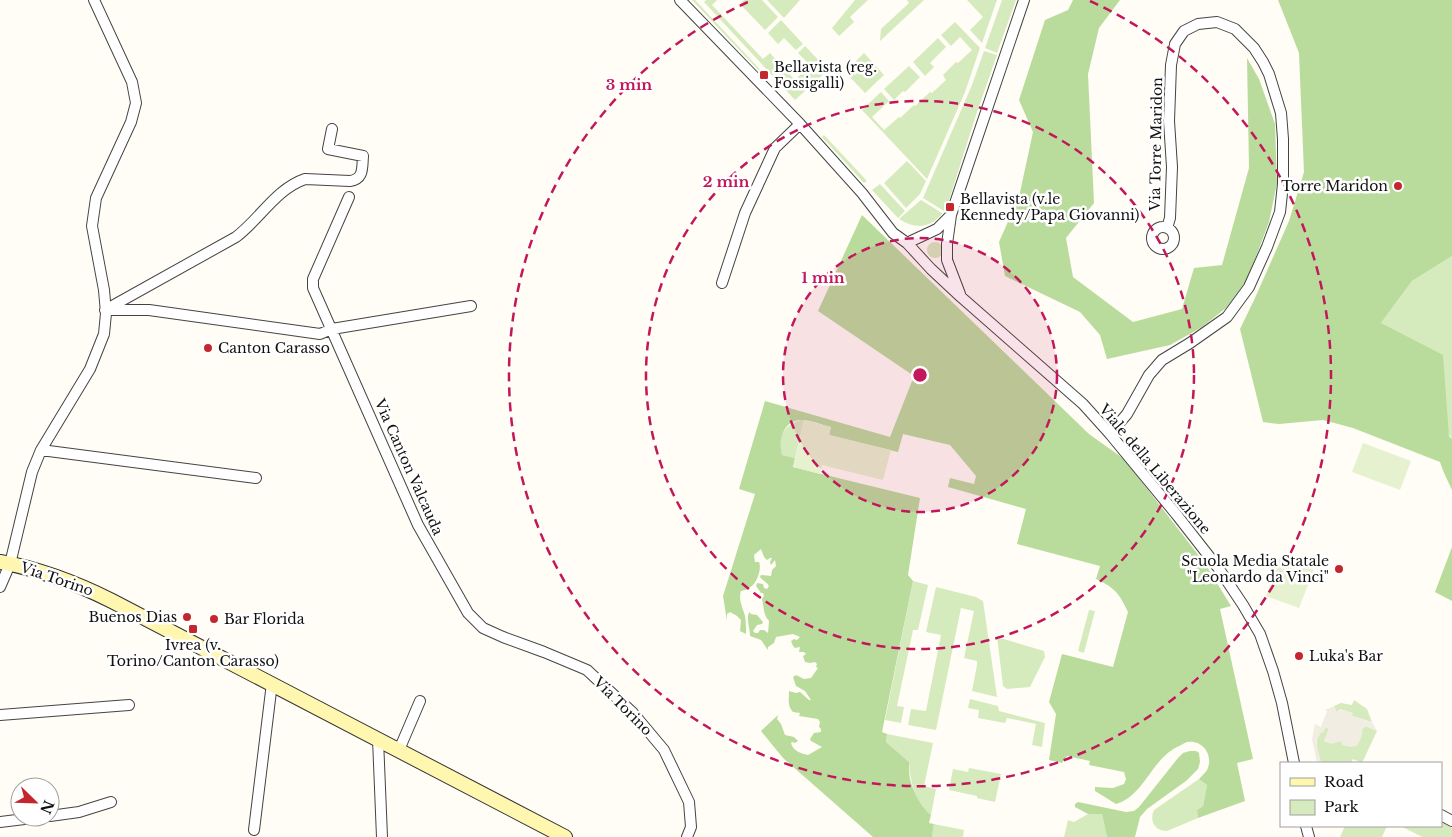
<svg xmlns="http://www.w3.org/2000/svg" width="1452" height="837" font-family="'Libre Baskerville',serif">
<rect width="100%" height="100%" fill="#fffdf5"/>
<path fill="#d5ebbd" d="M692,0H695L766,76L765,77Z
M706,0H717L712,5L763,59L770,53L795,80L810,65L798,53L805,46L828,70L795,100L704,2Z
M744,0H762L778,17L765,30L740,4Z
M767,0H800L784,18Z
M855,0H868L850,17L854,22L839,36L832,28Z
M907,0H924L880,41L881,29L909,3Z
M967,0H997L982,43L970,30L983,17Z
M1002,0H1016L997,53L985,48Z
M781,20L803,44L796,50L784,38L778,44L768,33Z
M955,22L980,48L965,92L927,179L862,110L881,92L889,101L872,117L884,130L899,117L900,118L914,105L915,106L930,92L932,93L946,80L943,75L956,62L958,63L972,50L960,37L951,46L941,35Z
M938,38L946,47L930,63L934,67L925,76L913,62Z
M984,51L997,55L977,112L949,200L944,211L923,198L972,85Z
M864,53L884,75L865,93L845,72Z
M909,66L920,77L905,92L903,91L894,100L884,89Z
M824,135L867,181L864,183L822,137Z
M907,161L926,181L920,194L906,208L884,183Z
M880,184L905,211L898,218L872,190Z
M921,200L942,213V214C928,229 916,229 899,219Z
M927 250a8 8 0 1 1 16 0a8 8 0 1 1-16 0Z
M1452,256V439L1381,323L1412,281Z
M801,420H804L795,458L782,455C777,438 784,424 801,420Z
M913,581L928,585L918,630H913L897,706L904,707L901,723L885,720Z
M936,587L976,597L983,601L997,697L972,691L977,665V661L964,658L974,611L961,608L936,730L908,725L911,709L926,711L941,635L926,632Z
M1089,610L1095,611L1084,653L1078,651Z
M997,637L1044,651L1045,657L1030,687L1007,689L1003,686Z
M970,699L998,706L999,711L1045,723L1042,747L1032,745L1036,724L1007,718L1005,723L978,718L979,710L968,708Z
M1354,700L1367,709L1372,722L1352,716V713L1340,709L1337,713L1334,706L1341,703L1352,705Z
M1366,726L1377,731L1362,763L1353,759L1351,763H1321C1317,748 1312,739 1326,727L1329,729L1324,741H1341L1361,738L1362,729Z
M887,734L933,743L924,786L936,789L931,815C915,804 910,780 909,762L886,742Z
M969,768L1001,774L995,802L977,798V796L949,790L953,769L968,772Z
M1199,779L1207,785L1203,806L1197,810L1198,818L1167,831C1155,831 1149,821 1154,810Z
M1088,814H1102L1107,837H1064L1068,820L1074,822Z
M1441,822L1452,828V837H1422L1401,826H1441Z
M934,824L964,830L963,837H935L932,836Z
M1345,826H1387L1382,837H1340Z"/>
<path fill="#b9dc9c" d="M1073,0H1120L1099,28L1088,74L1094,203L1066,238L1073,277L1133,322L1182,309L1194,268L1222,265L1249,168L1247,58L1259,79L1275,124L1277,183L1269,222L1248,278L1226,308L1202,327L1170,345L1107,359L1100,335L1080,312L1005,276L999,242L1019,197L1033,132L1019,100L1045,20L1068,10Z
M1278,0H1452V256L1412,281L1381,323L1443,355L1449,436L1452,439V490C1448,481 1443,472 1440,462L1353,428L1323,420L1279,424L1263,422L1240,329L1255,298L1289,221L1304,172L1299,53Z
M862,215L1089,434L1124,459L1206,565L1231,606L1220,609L1253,759L1237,763L1245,801L1198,818L1197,810L1203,806L1207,785L1199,779C1202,776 1205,773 1207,770C1214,756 1203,739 1187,742C1184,743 1180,746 1177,747C1151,760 1144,796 1116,804L1095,791V787L1113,788L1124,784L1126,779L1124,772L1089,765L1090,761L1067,756L1062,763L1049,760L1056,714L1049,702L1062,654L1113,667L1128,612C1119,593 1115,588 1096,579L1100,566L1017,544L1026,509L948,487L950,478L974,484L976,476L950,445L903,434L898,452L829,435L831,427C822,425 809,419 799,420C783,422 778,441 782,455L795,458L793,467L920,498L908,575L913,581L882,732L887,734L886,742L909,762C909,768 909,774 910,779C913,791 921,808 931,815L929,823L934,824L932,836L934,837H873L783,758L761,731L778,715L777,719L781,724L785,735L794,737L798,741L795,743L792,742L791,743C793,751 800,753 808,755L822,747L811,741L810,739L814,733L821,732V729L819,727L820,722L818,719L799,716L800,713L793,712C787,706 789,699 789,691L796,693L800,692L809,700H811L805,691L796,686L793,677L796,675L804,679L811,678L818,668L816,667L817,664L815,662L810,663L805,662L803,656L806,654L804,652H799L800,647L795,648L793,646L791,641L794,639L797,640L800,637L793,634L776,637L774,643L768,647V650L761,640L750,636C750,627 746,620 749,612L751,614L757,615L763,622L762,624L757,625L753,631L755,633H758L760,630H764L768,633L769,621C763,615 764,606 762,599L764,596L763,593H761L756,586L757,583L763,584L764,588L767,589L769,586C767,582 763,581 760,577L761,575L771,576L772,570L776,566L775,560L771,565L770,562L772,558H770L767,560L764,557L761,549L754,555L755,562H759C762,569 757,584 749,588C747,590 744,590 741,591C738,600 743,608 745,616C746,621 746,629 746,634L740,631L741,620L737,616L730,612L727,614V621L723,596L755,494L739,489L765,401L890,437L914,376L818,311Z
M1452,547V601L1435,592Z
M1190,751H1196L1199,753L1200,762L1198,769L1186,781L1147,809L1140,817L1135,837H1107L1102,814H1088L1075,807V804L1078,802L1126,812L1134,811L1139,807L1178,758L1183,753Z"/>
<path fill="#e6f2cf" d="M804,420L831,427L829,435L891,450L883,480L822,465L820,474L793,467Z
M1363,443L1411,461L1400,490L1352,472Z
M1280,558L1314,570L1299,608L1266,596Z"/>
<path fill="#f1ede2" d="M1334,706L1337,713L1339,712L1340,709L1353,713L1352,716L1372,722L1377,731L1366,726L1364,727L1362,729L1361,738L1357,746L1350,747L1342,745L1341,741L1331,744L1324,741L1329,729L1326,727L1323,733L1321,732L1316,742L1321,763H1317L1312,739L1315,724L1321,727L1327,711L1325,710Z"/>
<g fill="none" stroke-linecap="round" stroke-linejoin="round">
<g stroke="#444" stroke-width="12">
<path id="street" d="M680,0L800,124L862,193L893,233L907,243L931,269L961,297L1083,404L1110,434L1176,514L1219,569L1243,605L1260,634L1273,671L1282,703L1294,763
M332,129L328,149L363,156C362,168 364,179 350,181L305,179C276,189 260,219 236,237L105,310H149L320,334L332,329L471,306
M349,197L313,279V288L418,525L468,613L483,628L503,637L544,652L587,670L633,713L664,750L689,802L691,827L687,837
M1152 238a11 11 0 1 1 22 0a11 11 0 1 1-22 0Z
M907,243L937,229L951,215
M722,283L745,213L775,148L800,124
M960,294L947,260V244L951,215L1024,0
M1110,434L1127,414L1149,375L1162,360L1190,343L1227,317L1249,287L1267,247L1280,212L1283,184V139L1281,113L1269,74L1263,62L1254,48L1235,29L1217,22L1198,24L1184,31L1175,44L1171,65L1169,121L1172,167L1170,218L1167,228
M41,450L256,478
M0,587L10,564L32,472L41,450L90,369L104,334L106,313L104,290L92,226L96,198L131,122L136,103L132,82L94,0
M0,715L129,705
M378,739L382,837
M399,750L420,701
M1441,815L1452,821
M50,816L79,812L111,802
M0,822L41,817
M1306,826L1309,837
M254,830L272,683"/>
</g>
<g stroke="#333" stroke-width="16">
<path id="secondary" d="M0,562C40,569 76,583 112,601L565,837"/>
</g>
<use href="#street" stroke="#fff" stroke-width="10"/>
<use href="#secondary" stroke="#fff6b0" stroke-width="14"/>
</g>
<circle cx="920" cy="375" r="137" fill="#c2185b" fill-opacity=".12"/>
<g fill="none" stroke="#c2185b" stroke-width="2.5" stroke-dasharray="9 6">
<circle cx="920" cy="375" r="137"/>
<circle cx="920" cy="375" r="274"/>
<path d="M1090 1A411 411 0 1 1 750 1"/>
</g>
<g fill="#c4262e" stroke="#fff" stroke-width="2">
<rect x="759" y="70" width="10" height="10" rx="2.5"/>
<circle cx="1398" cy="186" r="5"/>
<rect x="945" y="202" width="10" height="10" rx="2.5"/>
<circle cx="208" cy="348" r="5"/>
<circle cx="1339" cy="569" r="5"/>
<circle cx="187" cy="617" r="5"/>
<circle cx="214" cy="619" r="5"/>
<rect x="188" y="624" width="10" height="10" rx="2.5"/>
<circle cx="1299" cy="656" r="5"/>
</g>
<g text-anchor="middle" stroke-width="5" stroke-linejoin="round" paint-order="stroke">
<g font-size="14" fill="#111" stroke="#fff" text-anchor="start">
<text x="774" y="72">Bellavista (reg.<tspan x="774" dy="16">Fossigalli)</tspan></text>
<text x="1388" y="191" text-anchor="end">Torre Maridon</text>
<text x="960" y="204">Bellavista (v.le<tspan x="960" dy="16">Kennedy/Papa Giovanni)</tspan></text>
<text x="218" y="353">Canton Carasso</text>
<text x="1329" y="566" text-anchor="end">Scuola Media Statale<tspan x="1329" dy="16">"Leonardo da Vinci"</tspan></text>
<text x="177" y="622" text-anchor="end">Buenos Dias</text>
<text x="224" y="624">Bar Florida</text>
<text x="193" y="650" text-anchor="middle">Ivrea (v.<tspan x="193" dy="16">Torino/Canton Carasso)</tspan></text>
<text x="1309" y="661">Luka's Bar</text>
</g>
<g font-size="14" fill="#111" stroke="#fff">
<text transform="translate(1156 144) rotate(-89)" y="5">Via Torre Maridon</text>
<text transform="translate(409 467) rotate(66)" y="5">Via Canton Valcauda</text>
<text transform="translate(1155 469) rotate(50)" y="5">Viale della Liberazione</text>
<text transform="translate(57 579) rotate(19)" y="5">Via Torino</text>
<text transform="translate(623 706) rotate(45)" y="5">Via Torino</text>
</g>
</g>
<circle cx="920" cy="375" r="8" fill="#c2185b" stroke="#fff" stroke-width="2.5"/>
<g font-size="15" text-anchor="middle" font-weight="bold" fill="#c2185b" stroke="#fff" stroke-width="5" stroke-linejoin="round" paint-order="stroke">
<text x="629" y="90">3 min</text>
<text x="726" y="187">2 min</text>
<text x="823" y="283">1 min</text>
</g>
<rect x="1280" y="762" width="162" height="65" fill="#ffffff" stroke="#a0a0a0"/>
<rect x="1290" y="778" width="25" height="8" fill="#fff6b0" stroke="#a0a0a0"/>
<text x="1324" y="787" font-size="15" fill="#111111">Road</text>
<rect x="1290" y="800" width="25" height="15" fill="#d5ebbd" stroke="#a0a0a0"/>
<text x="1324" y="812" font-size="15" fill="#111111">Park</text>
<g transform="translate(35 802) rotate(113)"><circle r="24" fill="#ffffff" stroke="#a0a0a0"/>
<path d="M0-4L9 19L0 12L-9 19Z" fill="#c4262e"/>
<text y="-8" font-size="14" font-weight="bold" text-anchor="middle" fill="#111111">N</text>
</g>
</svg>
